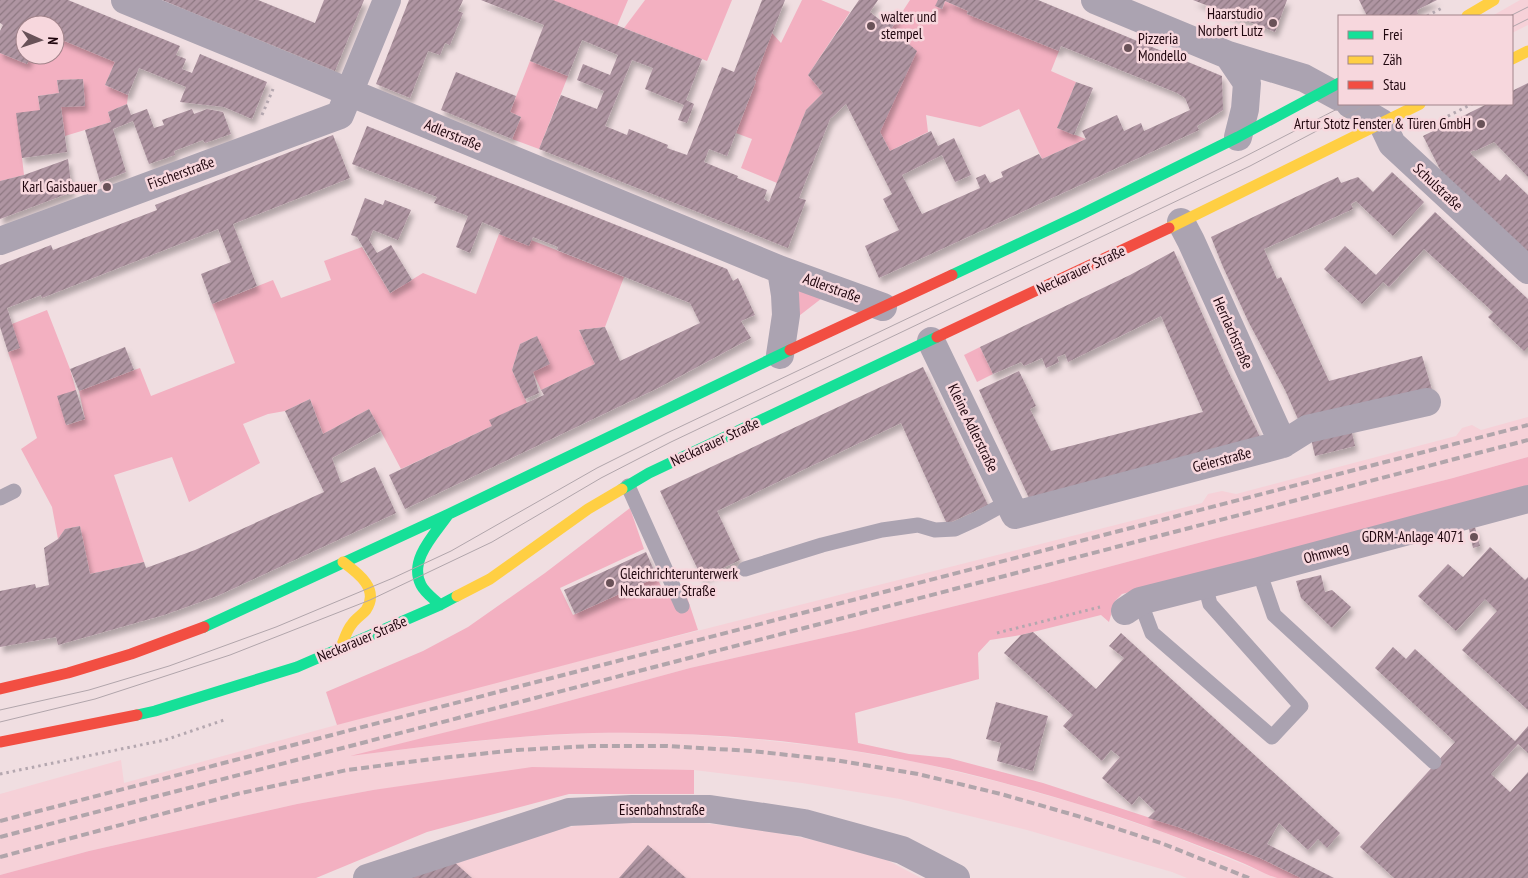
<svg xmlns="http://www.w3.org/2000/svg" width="1528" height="878" font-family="'PT Sans Narrow',sans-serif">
<defs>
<pattern id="building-hatch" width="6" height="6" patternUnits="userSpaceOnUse" patternTransform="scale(1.25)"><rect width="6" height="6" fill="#af95a2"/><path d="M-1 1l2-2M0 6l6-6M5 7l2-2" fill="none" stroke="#8e7882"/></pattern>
<filter id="shadow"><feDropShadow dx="3" dy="5.5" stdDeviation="2.5" flood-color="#0004"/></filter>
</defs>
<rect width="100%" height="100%" fill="#f0dee1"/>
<path fill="#f6d1d8" d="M1520,0H1528V25L1512,33V16H1492Z
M1528,417V457L1453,478L1217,538L1048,583L854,631L690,668L539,709L357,755L431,746L517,737L592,733H668L753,739L836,748L921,763L1003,783L1085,806L1165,833L1277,878H1187L1172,872L1027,830L900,799L802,783L694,770L373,790L297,804L89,851L0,875V794L121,760L124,783L457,692L1202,503L1208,494L1222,491L1236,494L1456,436L1462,428L1472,425L1481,430Z
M630,817L695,822L764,830L823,842L885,859L921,878H392L538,832Z"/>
<path fill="#f3b0c1" d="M552,0H628L617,26Z
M645,0H732L707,61L624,28Z
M802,0H821L850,12L808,75L823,93L806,110L777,183L741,168L752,139L736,133L756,81L754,80L772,33L781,43Z
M910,0H938L936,6L942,9L945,1L968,11L967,14L1059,51L1051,71L1076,82L1057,128L1086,139L1042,159L1019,109L980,127L926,115L928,132L890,151L880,132L891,29Z
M55,37L115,62L105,85L128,95L127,104L108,112L111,122L65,136L61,107L85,106L83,79L57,80L59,93L38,96L40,110L22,158L24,175L0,181V53L27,64L31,55H55Z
M530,61L568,76L539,149L512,139L521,117L510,112Z
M499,234L528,245L531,240L624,277L605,327L579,330L595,364L541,390L533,372L537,336L520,344L512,370L527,403L490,420L492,426L401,469L369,409L323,434L310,399L285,411L268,414L243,424L260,463L189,502L172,457L114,475L144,562L90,574L80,526L65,529L58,539L52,507L21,449L37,438L8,352L19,348L12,324L47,310L70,369L76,390L67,425L85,419L79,391L134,370L140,368L151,396L235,363L212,304L273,280L281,298L331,280L324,261L362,247L390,293L423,273L476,294Z
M792,281L826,295L795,319Z
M980,347L993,374L977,382L964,355Z
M1528,457V489L1122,594L1115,601L1109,622L1101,615L1021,635L990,640L978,653L979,679L855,713L858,743L909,754L949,758L1043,783L1178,827L1260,858L1301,878C1293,878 1284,878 1277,878C1266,875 1255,868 1245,864C1220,853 1194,844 1168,834C1115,814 1059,798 1004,783C872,747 730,730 593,733C512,735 431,746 350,756L539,709L690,668L854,631L1048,583L1217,538L1453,478Z
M630,508L644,549L560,588L573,615L657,577L666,598L684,588L698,630L337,725L326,692L423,651L468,627L545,573Z
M532,767L694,770V794H569L427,832L316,878H0V875L89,851L297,804L373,790Z"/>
<path fill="url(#building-hatch)" filter="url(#shadow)" d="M0,0H68L180,46L176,55L186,59L182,69L192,73L200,54L267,82L252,119L224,107L180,102L186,87L139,68L128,95L105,85L115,62L55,37V25H25V55H31L27,64L0,53V31L3,25L0,23Z
M162,0H258L315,23L324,0H364L335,71Z
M409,0H463L458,11L463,13L450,45L445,43L440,55L428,51L410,98L376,84Z
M481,0H553L702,59L686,100L694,104L687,123L678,120L684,105L645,89L653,68L632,60L605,126L627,135L629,129L668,145L667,148L687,155L722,67L734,72L762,0H785L754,80L756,81L727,156L709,149L704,162L738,176L737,178L767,190L764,199L769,202L806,110L823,93L808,75L859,0H878L870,12L885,24L891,14L898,18L891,29L917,51L880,132L890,151L931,131L938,146L954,138L971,175L955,182L942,155L902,175L922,214L980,188L976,178L985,174L990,183L1003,177L1001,172L1039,154L1042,159L1086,139L1082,131L1117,115L1124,131L1141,123L1144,131L1190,110L1185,98L1177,93L1061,46L1059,51L967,14L968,11L945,1L942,9L935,6L938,0H1038L1222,76L1223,110L1197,126L1199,130L879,278L865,246L899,230L883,199L892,194L846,104L830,119L799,198L806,200L788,248L539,149L561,95L597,109L604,91L577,80L583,64L610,75L618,55L582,40L568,76L530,61L544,25Z
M1193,0H1287L1275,32Z
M1359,0H1437L1417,10L1418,14L1413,16H1367Z
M456,72L516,96L510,112L521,117L512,139L441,110Z
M83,79L85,106L61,107L67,152L22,158L16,113L40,110L38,96L59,93L57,80Z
M1076,82L1093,88L1074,135L1057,128Z
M1528,83V177L1494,142L1475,151L1474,150L1470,152L1472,155L1500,181L1506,174L1528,195V258L1447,183L1423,136L1487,104H1512V91Z
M127,104L131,115L147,109L154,128L164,125L162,120L192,109L194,114L207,109L223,112L231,134L205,143L203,140L174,151L175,155L149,164L133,121L113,129L126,172L100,182L85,130L111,122L108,112Z
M367,126L727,269L733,281L738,278L755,315L741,321L751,338L660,387L405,509L389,475L492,426L489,420L544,395L541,390L595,364L579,330L605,327L620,361L700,323L690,303L557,250L558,247L533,237L529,246L499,234L501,230L482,222L470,253L456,247L468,216L434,203L437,197L352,164Z
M333,135L350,178L233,224L257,286L212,304L201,274L231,262L218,229L42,298L41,295L7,308L20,348L8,352L0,327V265L51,245L53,250L97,233L157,210L155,205Z
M68,159L72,192L0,219V181L24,175Z
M1392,172L1424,202L1393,236L1356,201L1351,204L1353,209L1264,249L1277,279L1281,277L1329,381L1422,356L1433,393L1301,426L1285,390L1249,323L1223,267L1211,237L1338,177L1341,183L1358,177L1373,192Z
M365,198L383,205L385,200L411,210L398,240L373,230L369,240L377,253L391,245L412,280L390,293L357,237L351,235Z
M1435,212L1528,299V347L1524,351L1488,317L1493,312L1424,249L1389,287L1383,282L1362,304L1324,269L1345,246L1376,275Z
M1174,251L1227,369L1260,437L1029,498L979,390L1019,371L1036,406L1030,409L1051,451L1203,412L1161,316L1068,362L1065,354L1057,357L1059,362L1046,368L1042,358L1024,366L1021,362L993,374L980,347L1130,275Z
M537,336L550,364L533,372L539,393L525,399L512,370L520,344Z
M125,347L134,370L79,391L70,369Z
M923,367L988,505L947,524L901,423L717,511L740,560L702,578L660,491Z
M76,390L85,419L66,425L57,396Z
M310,399L323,434L369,409L381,431L332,458L341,483L375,467L396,513L217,596L164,615L58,645L56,637L0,647V591L35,584L36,588L49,585L44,548L58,539L65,529L80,526L90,574L144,562L146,568L195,550L324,492L285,411Z
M1350,424L1355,446L1315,456L1310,434Z
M1475,527L1480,546L1473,548L1469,529Z
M1490,547L1525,580L1528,577V710L1462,650L1497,611L1485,599L1456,631L1418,596L1448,564L1463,577Z
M646,552L657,577L575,614L564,590Z
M1321,575L1325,592L1332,590L1351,607L1332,628L1301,598L1296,581Z
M1033,632L1096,689L1124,658L1109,646L1121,633L1340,833L1327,848L1318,839L1308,850L1279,823L1267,844L1334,878H1301L1260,858L1178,827L1148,818L1155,811L1139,796L1132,805L1102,778L1120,757L1111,750L1102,761L1063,726L1073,715L1004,653L1021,635Z
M1393,647L1406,659L1415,649L1515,741L1528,726V753L1518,744L1491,774L1510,792L1528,772V878H1394L1360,847L1455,742L1375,668Z
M996,702L1048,716L1033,771L997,761L1001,743L986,739Z
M648,845L686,878H619Z
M452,860L472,878H405Z"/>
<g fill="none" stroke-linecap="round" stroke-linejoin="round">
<path stroke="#b4a7af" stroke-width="3" stroke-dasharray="2.5 4" stroke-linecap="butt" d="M1427,16L1442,8
M262,115L273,89
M1442,119L1472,104
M997,633L1100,607
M0,774L165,740L224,720"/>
<path stroke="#aba3b1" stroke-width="15" d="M628,486L682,606
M0,498L14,491
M745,569L822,545L882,530L918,525L935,530L955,529L977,519L1008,502
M1259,571L1274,615L1434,762
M1140,601L1152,633L1272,737L1301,706L1210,604L1205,585"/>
<path stroke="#aba3b1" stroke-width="28" d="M125,0L781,270L883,307
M1095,0L1228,55L1304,78L1339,97
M1228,55L1247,83L1245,109L1238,137
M1350,104L1382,123L1392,144L1528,270
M1181,222L1191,241L1283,444
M0,241L340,115L387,0
M931,341L1015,515L1283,444L1307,429L1427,402
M780,355L786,315L785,295L781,270
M1125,611L1140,601L1259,571L1528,499
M367,878L569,812L632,809H710L804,823L902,850L956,878"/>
<path stroke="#16e098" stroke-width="11" d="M952,275L1080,215L1238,137L1339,83
M622,489L649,473L937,337
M440,605C434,599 425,593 421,585C408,560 435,534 448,515
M204,627L449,514L790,350
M137,715L155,711L297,667L440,605L457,596"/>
<path stroke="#ffcf43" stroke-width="11" d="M1467,16L1494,0
M1512,59L1528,51
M1169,228L1420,104
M457,596L490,579L588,509L622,489
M340,649C344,641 346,631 352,624C356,618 362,615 366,610C380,589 358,573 343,562"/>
<path stroke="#f24e42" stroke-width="11" d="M937,337L1169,228
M790,350L952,275
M0,689L68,673L131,654L204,627
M0,742L137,715"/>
<path stroke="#b1a5ab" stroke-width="1" d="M1510,16L1528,7
M1512,27L1528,19
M0,710L89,690L169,666L276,627L393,578L451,551L597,468L667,433L1064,244L1242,158L1347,104
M0,722L95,699L230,655L370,600L492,542L601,478L671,442L1250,166L1368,104"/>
<path stroke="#b1a5ab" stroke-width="4" stroke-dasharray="8 4" stroke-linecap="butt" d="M0,821L1528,425
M0,837L1528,440
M0,857L237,794L347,770L432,759L517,750L592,746H667L751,751L835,760L918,774L1001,794L1081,817L1161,843L1249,878"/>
</g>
<g fill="#695258" stroke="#f7d7dd" stroke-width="2">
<circle cx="1273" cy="23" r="5"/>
<circle cx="871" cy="26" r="5"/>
<circle cx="1128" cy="48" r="5"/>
<circle cx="1481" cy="124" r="5"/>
<circle cx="107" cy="187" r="5"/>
<circle cx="1474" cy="537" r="5"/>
<circle cx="610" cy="583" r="5"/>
</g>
<g text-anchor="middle" stroke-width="5" stroke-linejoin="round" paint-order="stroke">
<g font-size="15" fill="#20060e" stroke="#f7d7dd" text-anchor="end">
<text x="1263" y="19">Haarstudio<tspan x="1263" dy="17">Norbert Lutz</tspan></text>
<text x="881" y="22" text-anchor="start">walter und<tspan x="881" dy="17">stempel</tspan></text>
<text x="1138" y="44" text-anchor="start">Pizzeria<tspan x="1138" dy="17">Mondello</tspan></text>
<text x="1471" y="129">Artur Stotz Fenster &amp; Türen GmbH</text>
<text x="97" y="192">Karl Gaisbauer</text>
<text x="1464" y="542">GDRM-Anlage 4071</text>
<text x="620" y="579" text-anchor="start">Gleichrichterunterwerk<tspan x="620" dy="17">Neckarauer Straße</tspan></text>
</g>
<g font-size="15" fill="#20060e" stroke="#f7d7dd">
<text transform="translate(453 135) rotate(22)" y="5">Adlerstraße</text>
<text transform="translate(181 173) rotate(-20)" y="5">Fischerstraße</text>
<text transform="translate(1438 187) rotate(43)" y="5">Schulstraße</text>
<text transform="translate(1081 270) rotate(-25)" y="5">Neckarauer Straße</text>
<text transform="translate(832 288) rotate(20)" y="5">Adlerstraße</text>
<text transform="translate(1233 333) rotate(66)" y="5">Herrlachstraße</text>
<text transform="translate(973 428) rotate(64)" y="5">Kleine Adlerstraße</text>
<text transform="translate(715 442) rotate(-25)" y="5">Neckarauer Straße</text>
<text transform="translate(1222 460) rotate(-15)" y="5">Geierstraße</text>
<text transform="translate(1326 553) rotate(-15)" y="5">Ohmweg</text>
<text transform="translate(362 639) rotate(-23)" y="5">Neckarauer Straße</text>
<text x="662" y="815">Eisenbahnstraße</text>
</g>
</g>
<rect x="1338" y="15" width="175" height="90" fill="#f7d7dd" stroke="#a1838a"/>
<rect x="1348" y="31" width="25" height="8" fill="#16e098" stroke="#a1838a"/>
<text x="1383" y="40" font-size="15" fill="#20060e">Frei</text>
<rect x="1348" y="56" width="25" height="8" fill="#ffcf43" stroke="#a1838a"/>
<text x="1383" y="65" font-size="15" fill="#20060e">Zäh</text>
<rect x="1348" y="81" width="25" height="8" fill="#f24e42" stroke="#a1838a"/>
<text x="1383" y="90" font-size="15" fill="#20060e">Stau</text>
<g transform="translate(40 40) rotate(93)"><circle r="24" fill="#f7d7dd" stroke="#a1838a"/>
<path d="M0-4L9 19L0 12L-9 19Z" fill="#695258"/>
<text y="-8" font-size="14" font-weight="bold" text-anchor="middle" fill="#20060e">N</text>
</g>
</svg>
